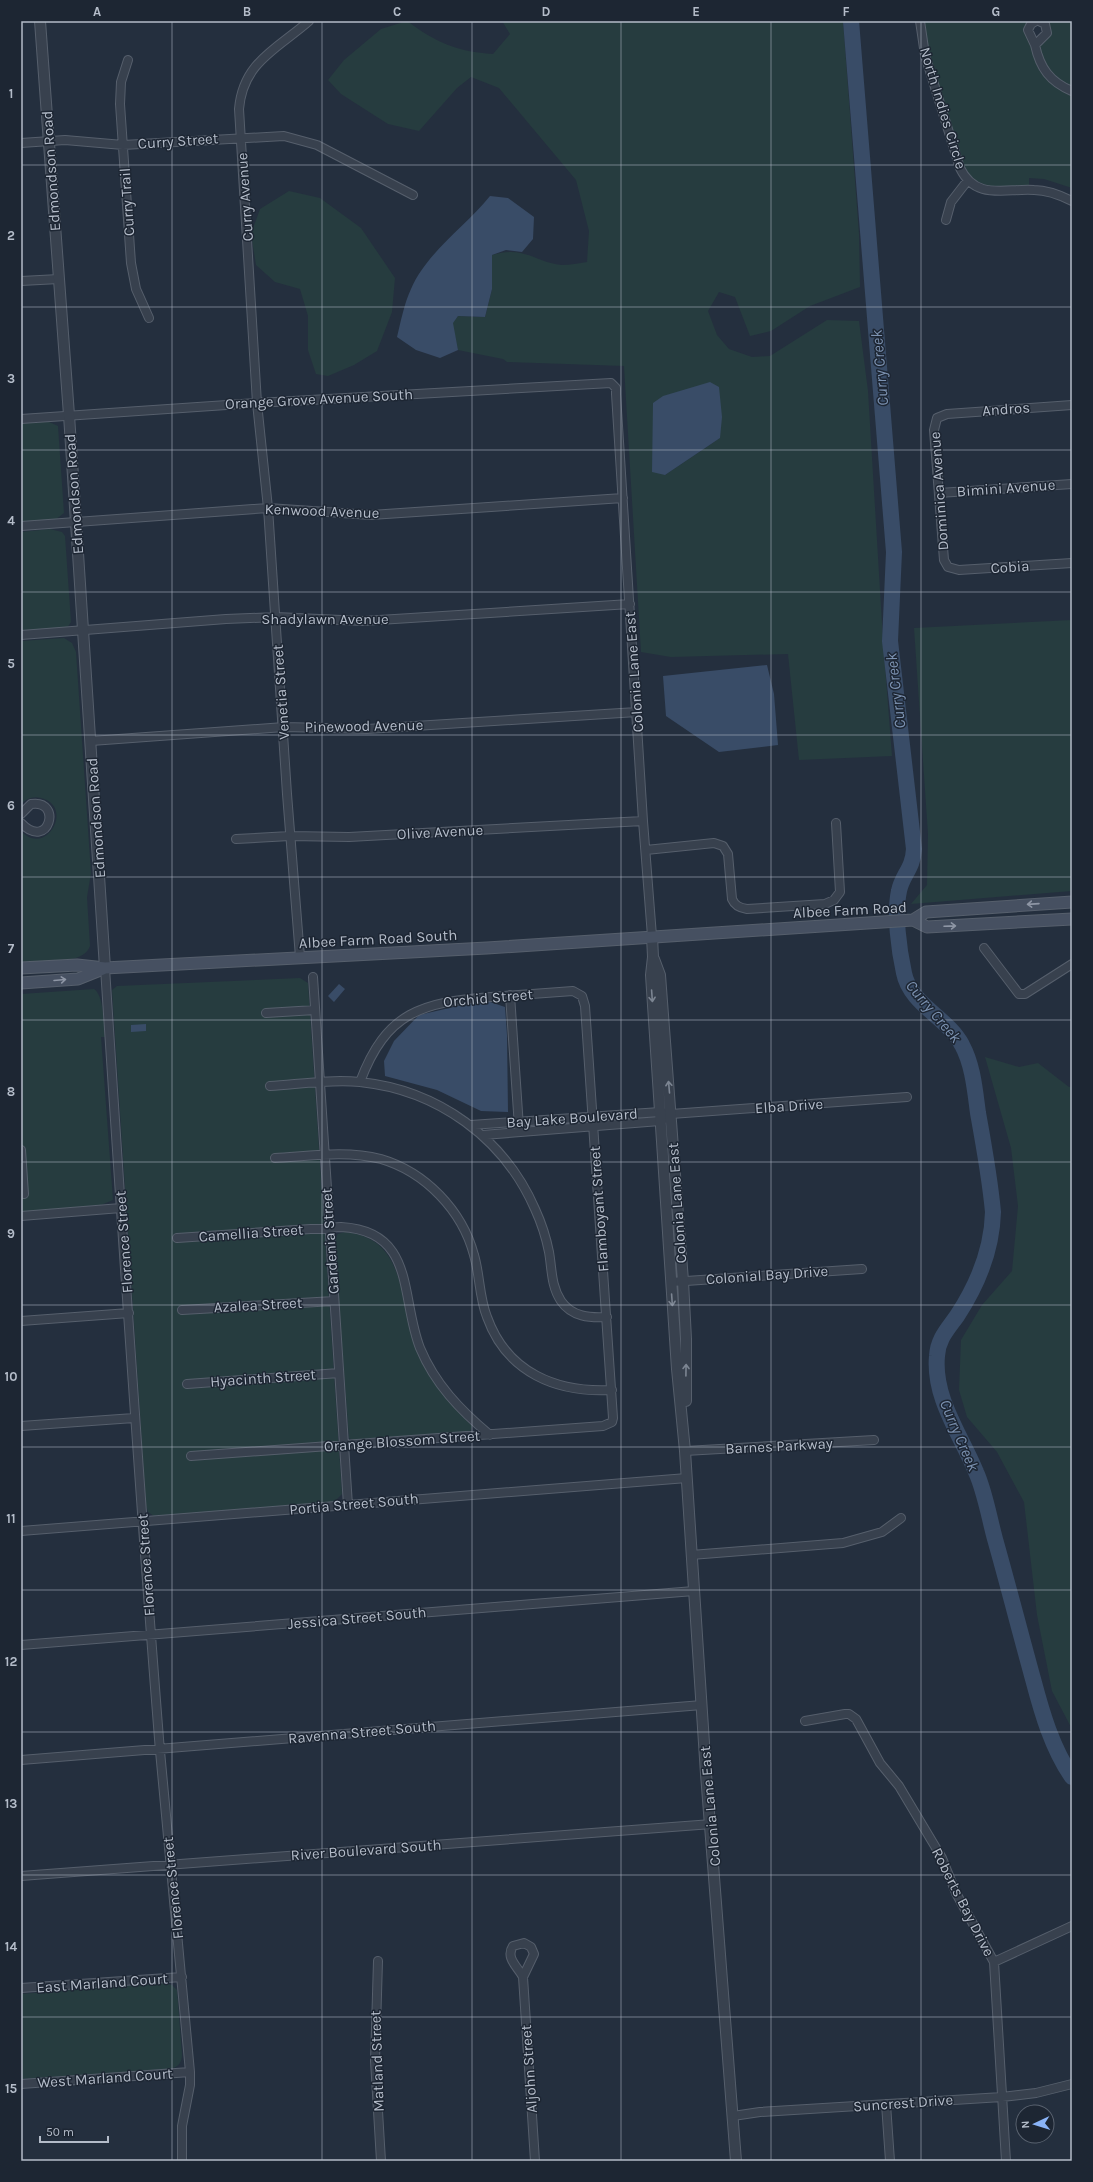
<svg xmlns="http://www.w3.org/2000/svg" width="1093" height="2182" font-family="Karla,sans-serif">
<rect width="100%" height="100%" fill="#242f3e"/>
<path fill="#263c3f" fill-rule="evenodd" d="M407,21C435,42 458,52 493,54L510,34L502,21H843L859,234L860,287L810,306L771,331L750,336L735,297L719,292L708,311L717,335L729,349L752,357L770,356L827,320L859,321L868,391L883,640L892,756L799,760L788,654L671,657L641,652L624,366L507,362L503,359L458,350L452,323L458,316L485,317L492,289V255C525,245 533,262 562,265C570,265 579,263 587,262L589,231L576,180L499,88L471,77L457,88L419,131L388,124L341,94L328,80L344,60L381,29ZM653,403L720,438L665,475L653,431Z
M924,21H1031L1027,36L1039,70L1050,83L1072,95V188L1044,179L1029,178V186C1003,188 982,191 964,170L930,60Z
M1047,21H1072V86C1055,80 1040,65 1040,46C1047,37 1056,32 1047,21Z
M289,191L320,198L361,228L395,278L392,312L377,351L354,365L328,376L316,374L308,350V316L300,289L275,282L256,265L251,234L260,209Z
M47,421L58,426L64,513L55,520L21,524V424Z
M50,529L62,532L65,536L71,622L67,628L21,632V532Z
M1072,620V891L911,904L927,885L928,834L914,628Z
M64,638L72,643L76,652L91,873L87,897L90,946C83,966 40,961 21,962V831C46,858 75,806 41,798C34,796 27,798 21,804V641Z
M300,978L308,983L342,1494L334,1502L154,1516L148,1512L146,1505L112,990L117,986Z
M94,989C104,995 104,1026 105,1037H101L113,1200L101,1205L21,1212V994Z
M985,1057L1019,1067L1038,1063L1069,1087H1072V1729L1052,1691L1037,1615L1024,1502L997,1452L967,1417L959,1390L961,1340L982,1305L1012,1271L1018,1206L1011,1148Z
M345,1232C412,1239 397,1310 419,1356C432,1384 450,1404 472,1426L470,1432L354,1441L349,1438L334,1239L338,1234Z
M164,1983L172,1985L177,1990L182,2054C182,2062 179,2067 170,2069L21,2079V1994Z"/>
<path fill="#394c67" d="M490,196L508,198L534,217L533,239L522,252L506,250L492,255V289L485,317L458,316L453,323L458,350L440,358L416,350L397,337C401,321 404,304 411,289C427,252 465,227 490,196Z
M710,382L719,387L722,417L720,438L665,475L652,472L653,403L663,396Z
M767,665L774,694L778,745L719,752L666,716L663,676Z
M339,984L345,989L334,1002L328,996Z
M484,1000L505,1007L507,1035L508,1112L481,1111L437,1090L385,1076L384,1061L394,1041L419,1015Z
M146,1024V1031L131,1032V1025Z"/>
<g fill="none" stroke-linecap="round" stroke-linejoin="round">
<path stroke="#394c67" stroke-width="16" d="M851,21L894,552L890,641L914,849C913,869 902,875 899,891C894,914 899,950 904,973C910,1004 948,1018 962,1045C973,1065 975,1091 978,1113C984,1146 990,1179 993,1212C992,1251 978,1284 957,1316C947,1330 938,1339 937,1356C933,1398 961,1435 976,1472C985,1492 989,1517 995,1539C1008,1585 1020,1632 1033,1679C1042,1713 1052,1748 1072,1777"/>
<g stroke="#565f6c" stroke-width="10">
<path id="minor" d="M920,21L925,55L960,168C976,201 1005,188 1034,190C1047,190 1060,195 1072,201
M1036,21L1031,24L1028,30L1035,45L1047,33L1045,24L1039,21
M1035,45C1040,68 1050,82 1072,91
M128,60L121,82L120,104L131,263L136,289L149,318
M21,143L65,140L123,145L284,136L317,145L413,195
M946,220L951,202L968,180
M21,281L59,279
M1072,405L947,414L937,418L934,430L944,560L948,567L959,570L1072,563
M21,419L257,403L611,383L616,388V394L643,821L652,936
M939,493L1072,484
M21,526L268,508L371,515L623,498
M21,635L226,619L276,617L363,621L630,604
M91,741L284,727L367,729L637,712
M21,814L31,804C63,799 49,852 21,823
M236,839L290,836L349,837L643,821
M646,850L714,843L723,846L728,854L732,899C735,906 740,908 747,909L825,904L834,900L840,892L836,823
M984,948L1019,994H1025L1072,964
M300,957L287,794L268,508L257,403L239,109C243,62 277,49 309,21
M105,968C122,1229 139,1490 160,1751C169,1858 181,1965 190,2072V2085L182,2126V2161
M313,977L348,1505
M510,995L519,1127
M266,1013L315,1010
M270,1086C300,1084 331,1079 360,1082C438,1090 504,1138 535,1209C541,1222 546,1237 549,1252C552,1269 551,1286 561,1301C572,1317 590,1318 607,1317
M471,1125L660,1112L671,1114L907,1097
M483,1135L660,1121L666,1118
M21,1150L24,1194
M275,1158C310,1156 346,1150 381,1159C425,1172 462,1210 474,1255C480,1275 479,1297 487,1317C507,1373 557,1393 612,1390
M21,1216L121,1208
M177,1238L341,1227C416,1231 400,1297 420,1348C435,1384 460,1410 490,1435
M671,1282L862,1269
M182,1310L334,1301
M21,1321L129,1313
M187,1384L339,1373
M21,1426L134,1418
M685,1451L874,1440
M191,1456L603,1426L612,1422L613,1418L585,1006L582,996L573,991C546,993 519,995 491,997C422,1002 386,1012 360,1082
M21,1531L687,1478
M691,1555L843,1543L882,1532L901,1518
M21,1645L694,1591
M805,1721L845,1714H849L856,1719L880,1763L899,1786L942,1858L956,1893L994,1962L1006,2161
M21,1760L702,1705
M21,1876L712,1824
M524,1943L531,1947L534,1954L523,1977C518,1967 505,1958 513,1946Z
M378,1961L375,2061L381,2161
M994,1962L1072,1926
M523,1977L535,2161
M21,1988L182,1977
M21,2084L190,2072
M886,2104L890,2161
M733,2116L760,2112L1002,2097L1036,2093L1072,2084"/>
</g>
<g stroke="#565f6c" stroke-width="12">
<path id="tertiary" d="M40,21L69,415L105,968
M652,936L653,957L651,975L677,1369L685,1451L706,1774L736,2161
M654,959L660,975L683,1281L686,1339V1401"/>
</g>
<g stroke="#565f6c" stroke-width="13">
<path id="secondary" d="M913,920L926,912L1072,902
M21,968L77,965L105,968L487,948L913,920L927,927L1072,919
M21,983L78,979L103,969"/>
</g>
<use href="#minor" stroke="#38414e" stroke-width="8"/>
<use href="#tertiary" stroke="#38414e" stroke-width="10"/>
<use href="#secondary" stroke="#465061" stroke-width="11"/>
</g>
<defs><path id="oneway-shaft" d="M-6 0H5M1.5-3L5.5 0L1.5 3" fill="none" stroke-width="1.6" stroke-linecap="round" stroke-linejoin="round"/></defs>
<g stroke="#8e96a5">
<use href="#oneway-shaft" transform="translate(1033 904) rotate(176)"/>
<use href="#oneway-shaft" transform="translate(950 926) rotate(-2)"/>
<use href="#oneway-shaft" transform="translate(60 980) rotate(-5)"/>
</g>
<g stroke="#7c8592">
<use href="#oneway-shaft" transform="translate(652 996) rotate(86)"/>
<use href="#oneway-shaft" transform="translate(669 1087) rotate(-95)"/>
<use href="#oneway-shaft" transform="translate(672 1300) rotate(86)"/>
<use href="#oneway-shaft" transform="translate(686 1370) rotate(-89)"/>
</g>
<path fill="none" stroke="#b4bcc9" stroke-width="1" stroke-opacity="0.55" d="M172,21V2161M322,21V2161M472,21V2161M621,21V2161M771,21V2161M921,21V2161M21,165H1072M21,307H1072M21,450H1072M21,592H1072M21,735H1072M21,877H1072M21,1020H1072M21,1162H1072M21,1305H1072M21,1447H1072M21,1590H1072M21,1732H1072M21,1875H1072M21,2017H1072"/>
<g text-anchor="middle" stroke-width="3" stroke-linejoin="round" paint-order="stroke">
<g font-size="15" fill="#b4bcc9" stroke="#1d2633">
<text transform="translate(943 108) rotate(73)" y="5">North Indies Circle</text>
<text transform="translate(178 141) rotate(-4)" y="5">Curry Street</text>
<text transform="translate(51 171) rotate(-94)" y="5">Edmondson Road</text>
<text transform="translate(245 197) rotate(-94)" y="5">Curry Avenue</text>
<text transform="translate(127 202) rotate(-94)" y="5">Curry Trail</text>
<text transform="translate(319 399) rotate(-3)" y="5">Orange Grove Avenue South</text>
<text transform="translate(1006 409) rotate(-4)" y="5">Andros</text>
<text transform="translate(1006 488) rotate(-4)" y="5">Bimini Avenue</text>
<text transform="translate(939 491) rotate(-94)" y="5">Dominica Avenue</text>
<text transform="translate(74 494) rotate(-94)" y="5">Edmondson Road</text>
<text transform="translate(322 511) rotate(2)" y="5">Kenwood Avenue</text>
<text transform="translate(1010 567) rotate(-4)" y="5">Cobia</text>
<text x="325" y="624">Shadylawn Avenue</text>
<text transform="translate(634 672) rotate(-94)" y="5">Colonia Lane East</text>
<text transform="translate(281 692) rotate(-94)" y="5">Venetia Street</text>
<text transform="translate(364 726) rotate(-1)" y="5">Pinewood Avenue</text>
<text transform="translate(96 818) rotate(-94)" y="5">Edmondson Road</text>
<text transform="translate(440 832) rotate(-3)" y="5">Olive Avenue</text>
<text transform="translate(850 910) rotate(-3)" y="5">Albee Farm Road</text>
<text transform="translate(378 939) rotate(-3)" y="5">Albee Farm Road South</text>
<text transform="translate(488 998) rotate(-5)" y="5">Orchid Street</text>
<text transform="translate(789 1106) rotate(-4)" y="5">Elba Drive</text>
<text transform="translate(572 1118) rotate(-4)" y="5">Bay Lake Boulevard</text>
<text transform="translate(677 1203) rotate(-94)" y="5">Colonia Lane East</text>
<text transform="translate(599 1209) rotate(-94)" y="5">Flamboyant Street</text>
<text transform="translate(251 1233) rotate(-4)" y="5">Camellia Street</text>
<text transform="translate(330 1241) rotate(-94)" y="5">Gardenia Street</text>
<text transform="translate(124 1242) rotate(-94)" y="5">Florence Street</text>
<text transform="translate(767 1275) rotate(-4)" y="5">Colonial Bay Drive</text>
<text transform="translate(258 1305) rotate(-3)" y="5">Azalea Street</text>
<text transform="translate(263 1378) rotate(-4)" y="5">Hyacinth Street</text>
<text transform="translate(402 1441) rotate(-4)" y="5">Orange Blossom Street</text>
<text transform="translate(779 1446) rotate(-3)" y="5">Barnes Parkway</text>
<text transform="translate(354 1504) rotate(-5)" y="5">Portia Street South</text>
<text transform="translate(146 1565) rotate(-94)" y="5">Florence Street</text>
<text transform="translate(357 1618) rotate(-5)" y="5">Jessica Street South</text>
<text transform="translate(362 1732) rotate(-5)" y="5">Ravenna Street South</text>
<text transform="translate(710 1806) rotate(-95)" y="5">Colonia Lane East</text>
<text transform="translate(366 1850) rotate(-4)" y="5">River Boulevard South</text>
<text transform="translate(173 1888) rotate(-96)" y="5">Florence Street</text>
<text transform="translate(963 1902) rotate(63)" y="5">Roberts Bay Drive</text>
<text transform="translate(102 1983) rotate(-4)" y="5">East Marland Court</text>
<text transform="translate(377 2061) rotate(-92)" y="5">Matland Street</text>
<text transform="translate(529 2069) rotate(-94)" y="5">Aljohn Street</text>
<text transform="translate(105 2078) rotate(-4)" y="5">West Marland Court</text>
<text transform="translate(903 2103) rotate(-4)" y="5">Suncrest Drive</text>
</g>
<g font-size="16" font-style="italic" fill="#7c92b1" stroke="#1d2633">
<text transform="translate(879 368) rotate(-95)" y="6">Curry Creek</text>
<text transform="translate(895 691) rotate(-97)" y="6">Curry Creek</text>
<text transform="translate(934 1011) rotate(50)" y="6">Curry Creek</text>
<text transform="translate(960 1435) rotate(67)" y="6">Curry Creek</text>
</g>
</g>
<rect width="1093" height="2182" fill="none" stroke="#1d2633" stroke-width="44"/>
<g transform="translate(1035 2124) rotate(266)"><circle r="19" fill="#1d2633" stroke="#59626f"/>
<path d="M0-3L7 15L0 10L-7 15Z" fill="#8ab4f8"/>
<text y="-6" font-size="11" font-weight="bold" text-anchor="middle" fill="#b4bcc9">N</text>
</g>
<path d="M40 2136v6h68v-6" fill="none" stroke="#b4bcc9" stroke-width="2"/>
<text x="46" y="2136" font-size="12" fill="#b4bcc9" stroke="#1d2633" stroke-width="3" paint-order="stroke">50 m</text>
<rect x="22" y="22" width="1049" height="2138" fill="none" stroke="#b4bcc9" stroke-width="1.5"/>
<g font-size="13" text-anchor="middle" font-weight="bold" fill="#b4bcc9">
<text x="97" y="16">A</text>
<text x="247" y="16">B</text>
<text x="397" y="16">C</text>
<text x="546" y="16">D</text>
<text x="696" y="16">E</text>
<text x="846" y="16">F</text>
<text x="996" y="16">G</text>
<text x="11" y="98">1</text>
<text x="11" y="240">2</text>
<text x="11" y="383">3</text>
<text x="11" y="525">4</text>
<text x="11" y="668">5</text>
<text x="11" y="810">6</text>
<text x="11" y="953">7</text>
<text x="11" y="1096">8</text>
<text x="11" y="1238">9</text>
<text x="11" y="1381">10</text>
<text x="11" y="1523">11</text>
<text x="11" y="1666">12</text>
<text x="11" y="1808">13</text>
<text x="11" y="1951">14</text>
<text x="11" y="2093">15</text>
</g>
</svg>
